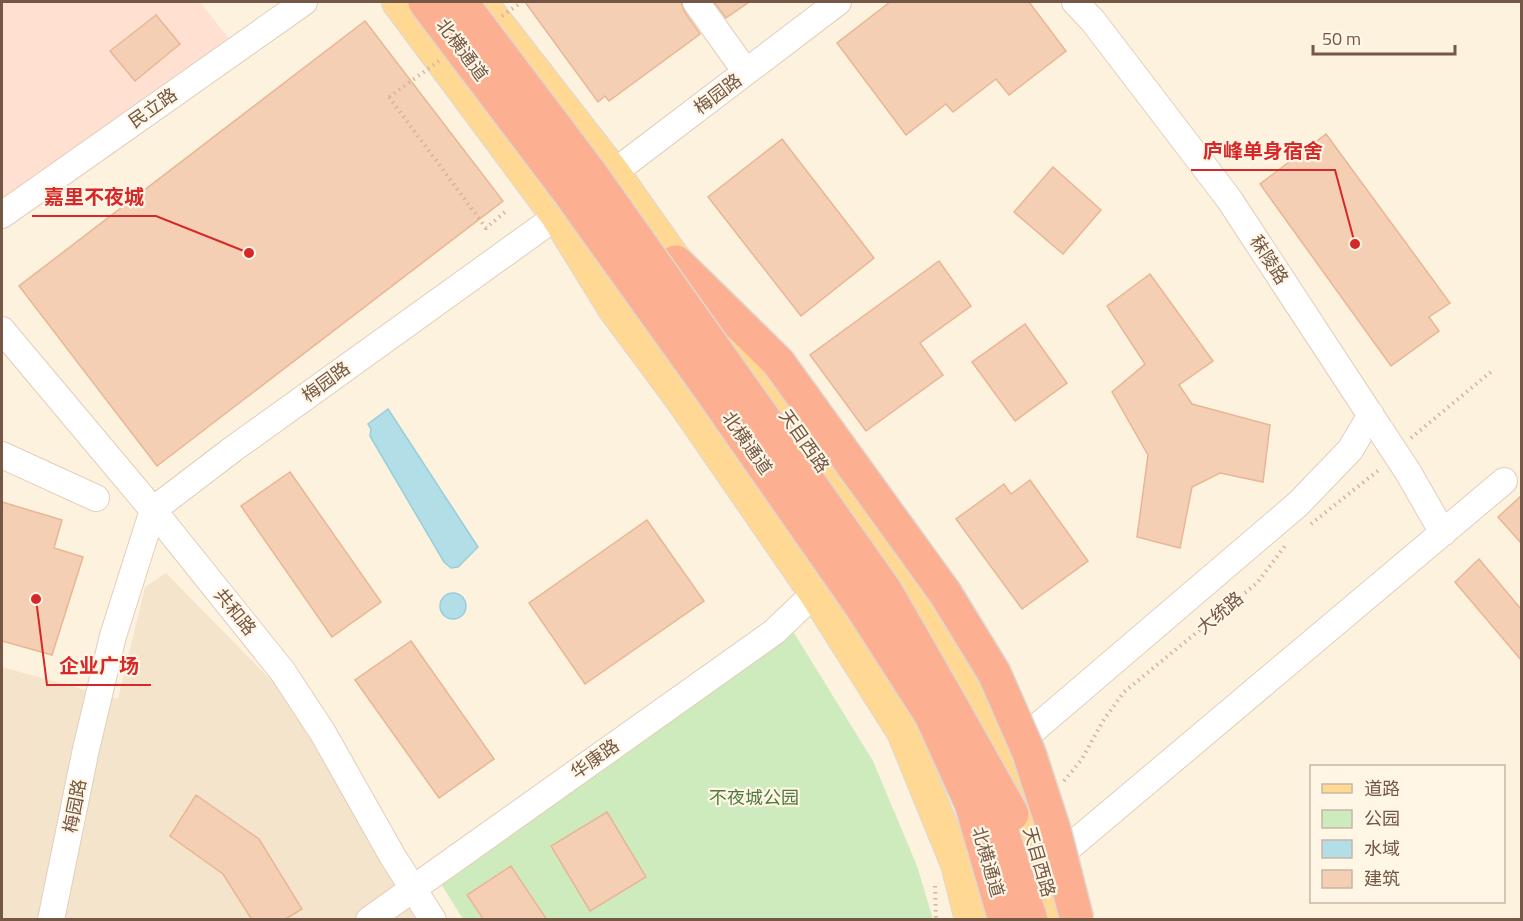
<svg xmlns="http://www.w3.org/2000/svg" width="1523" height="921" font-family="'Titillium Web','Noto Sans SC',sans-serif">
<rect width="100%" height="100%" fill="#fdf2de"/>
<path fill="#f5e4cc" d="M166,573L323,733L432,919H2V667L118,699L145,587Z"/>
<path fill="#ffe0d1" d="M2,2H200L230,40L2,201Z"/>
<path fill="#ceebbd" d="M791,628L873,761L917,866L933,919H463L431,868Z"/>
<path fill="#b2dfe7" stroke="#98ceda" stroke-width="1.5" d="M388,409L478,547L458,567L451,568L444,562L370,436L371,429L368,424Z
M440 606a13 13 0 1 1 26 0a13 13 0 1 1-26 0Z"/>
<path fill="#f4cfb4" stroke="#e8b694" stroke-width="1.5" d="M525,2H681L684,11L700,34L609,101L605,96L598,102Z
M714,2H749L726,18Z
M890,2H1029L1066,51L1009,95L996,79L953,112L946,104L906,135L837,43Z
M156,15L180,44L135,81L110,51Z
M365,21L503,201L157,466L19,286Z
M1326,134L1450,303L1429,317L1439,331L1391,366L1260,184Z
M782,139L874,258L801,316L708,197Z
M1053,167L1101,210L1063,254L1014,212Z
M939,261L971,306L920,343L943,375L866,431L810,355Z
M1150,274L1213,361L1179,385L1192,404L1270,425L1263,482L1220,473L1192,487L1180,548L1137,537L1148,455L1112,392L1145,364L1107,306Z
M1025,324L1067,383L1015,421L972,362Z
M290,472L381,602L332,637L241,506Z
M1030,480L1088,561L1022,609L956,519L1004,484L1011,494Z
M1521,496V543L1498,517Z
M2,502L62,520L54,548L83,557L52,655L2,641Z
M647,520L704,601L585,684L529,603Z
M1479,559L1521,609V660L1455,582Z
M411,641L494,759L439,798L355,680Z
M196,795L259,839L302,909L284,920H252L223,874L170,836Z
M607,812L646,877L590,911L551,846Z
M511,866L547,920H484L467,895Z"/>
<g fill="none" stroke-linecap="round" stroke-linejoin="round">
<g stroke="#e2ceba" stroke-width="28">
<path id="minor" d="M696,2L746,72
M1075,2L1093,21L1229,199L1379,428
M600,183L838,2
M2,215L304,2
M2,330L153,510L283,672L323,733L393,857L433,920
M2,455L96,498
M1408,472L1443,533
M1010,750L1298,504L1350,450L1371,415
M1048,865L1504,481
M51,920L86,749L113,636L153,510L233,449L571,206
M369,920L774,632L815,593"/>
</g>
<g stroke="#ded7d2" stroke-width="34">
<path id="major" d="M398,2L557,216L613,307L682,400L815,593L903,732L957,864L971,920
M481,2L614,173L861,523L962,677L982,715L1026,818L1054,920"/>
</g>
<g stroke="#ded7d2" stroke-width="36">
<path id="highway" d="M676,262L778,362"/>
</g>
<path stroke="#d9b298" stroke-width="4" stroke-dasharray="1.5 4.5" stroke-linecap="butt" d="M389,97L486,228L505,212
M1411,438L1493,370
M1311,524L1380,469
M1064,781L1082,759L1103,721L1124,692L1257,583L1285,546
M935,886L936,920"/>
<use href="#minor" stroke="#fff" stroke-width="26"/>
<use href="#major" stroke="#ffd994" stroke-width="32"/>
<use href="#highway" stroke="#fcaf91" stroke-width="33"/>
<g stroke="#e2ceba" stroke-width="28" stroke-linecap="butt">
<path id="minor-bridge" d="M1381,431L1408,472"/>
</g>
<g stroke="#ded7d2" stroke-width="36" stroke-linecap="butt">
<path id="highway-bridge" d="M425,2L568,191L709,388L861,606L931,715L971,803L1005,920
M461,2L591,174L885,590L952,707L960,726
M778,362L945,593L994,673L1029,753L1054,830L1077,920
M952,707L1012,814
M991,799L1031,920"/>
</g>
<path stroke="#d9b298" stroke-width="4" stroke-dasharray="1.5 4.5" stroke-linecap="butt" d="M502,16L522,2
M389,97L439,61"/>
<use href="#minor-bridge" stroke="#fff" stroke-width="26"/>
<use href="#highway-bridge" stroke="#fcaf91" stroke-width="33"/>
</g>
<g text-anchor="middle" stroke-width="4.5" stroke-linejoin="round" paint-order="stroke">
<g font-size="18" fill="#745745" stroke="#fff6e6">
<text transform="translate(462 50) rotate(53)" y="6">北横通道</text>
<text transform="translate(718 94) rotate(-37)" y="6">梅园路</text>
<text transform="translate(153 108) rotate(-35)" y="6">民立路</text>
<text transform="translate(1269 260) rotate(57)" y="6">秣陵路</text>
<text transform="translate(326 382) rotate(-36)" y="6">梅园路</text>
<text transform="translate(804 441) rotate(55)" y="6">天目西路</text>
<text transform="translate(747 443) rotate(55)" y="6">北横通道</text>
<text transform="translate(235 612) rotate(51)" y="6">共和路</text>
<text transform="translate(1220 613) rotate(-40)" y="6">大统路</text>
<text transform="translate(595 759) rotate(-35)" y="6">华康路</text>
<text transform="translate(75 806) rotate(-79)" y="6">梅园路</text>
<text transform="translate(988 862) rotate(74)" y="6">北横通道</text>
<text transform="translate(1039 862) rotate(74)" y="6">天目西路</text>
</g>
<g font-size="18" fill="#4e7b3d" stroke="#fff6e6">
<text x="754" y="804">不夜城公园</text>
</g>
</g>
<path fill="none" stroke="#d62828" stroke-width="2" d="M1355 244L1335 170H1191M249 253L156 216H32M36 599L47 685H151"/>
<g fill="#d62828" stroke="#fff6e6" stroke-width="2">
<circle cx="1355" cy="244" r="6"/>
<circle cx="249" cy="253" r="6"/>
<circle cx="36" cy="599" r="6"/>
</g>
<g font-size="20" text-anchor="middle" font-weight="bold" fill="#d62828" stroke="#fff6e6" stroke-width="4.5" stroke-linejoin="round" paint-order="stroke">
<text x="1263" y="158">庐峰单身宿舍</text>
<text x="94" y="204">嘉里不夜城</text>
<text x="99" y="673">企业广场</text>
</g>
<rect width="1523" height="921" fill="none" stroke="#745745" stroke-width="6"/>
<rect x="1310" y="765" width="195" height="138" fill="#fff6e6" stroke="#c7b6a6" stroke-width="1.5"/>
<rect x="1322" y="784" width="30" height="9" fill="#ffd994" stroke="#c7b6a6" stroke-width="1.5"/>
<text x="1364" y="795" font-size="18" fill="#745745">道路</text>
<rect x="1322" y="810" width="30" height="18" fill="#ceebbd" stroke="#c7b6a6" stroke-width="1.5"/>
<text x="1364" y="825" font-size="18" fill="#745745">公园</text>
<rect x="1322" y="840" width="30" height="18" fill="#b2dfe7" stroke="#c7b6a6" stroke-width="1.5"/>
<text x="1364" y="855" font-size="18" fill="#745745">水域</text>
<rect x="1322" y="870" width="30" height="18" fill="#f4cfb4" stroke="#c7b6a6" stroke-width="1.5"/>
<text x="1364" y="885" font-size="18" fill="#745745">建筑</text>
<path d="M1313 45v9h142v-9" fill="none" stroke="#745745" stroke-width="3"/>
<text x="1322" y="45" font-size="18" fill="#745745" stroke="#fff6e6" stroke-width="4.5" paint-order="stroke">50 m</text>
</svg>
